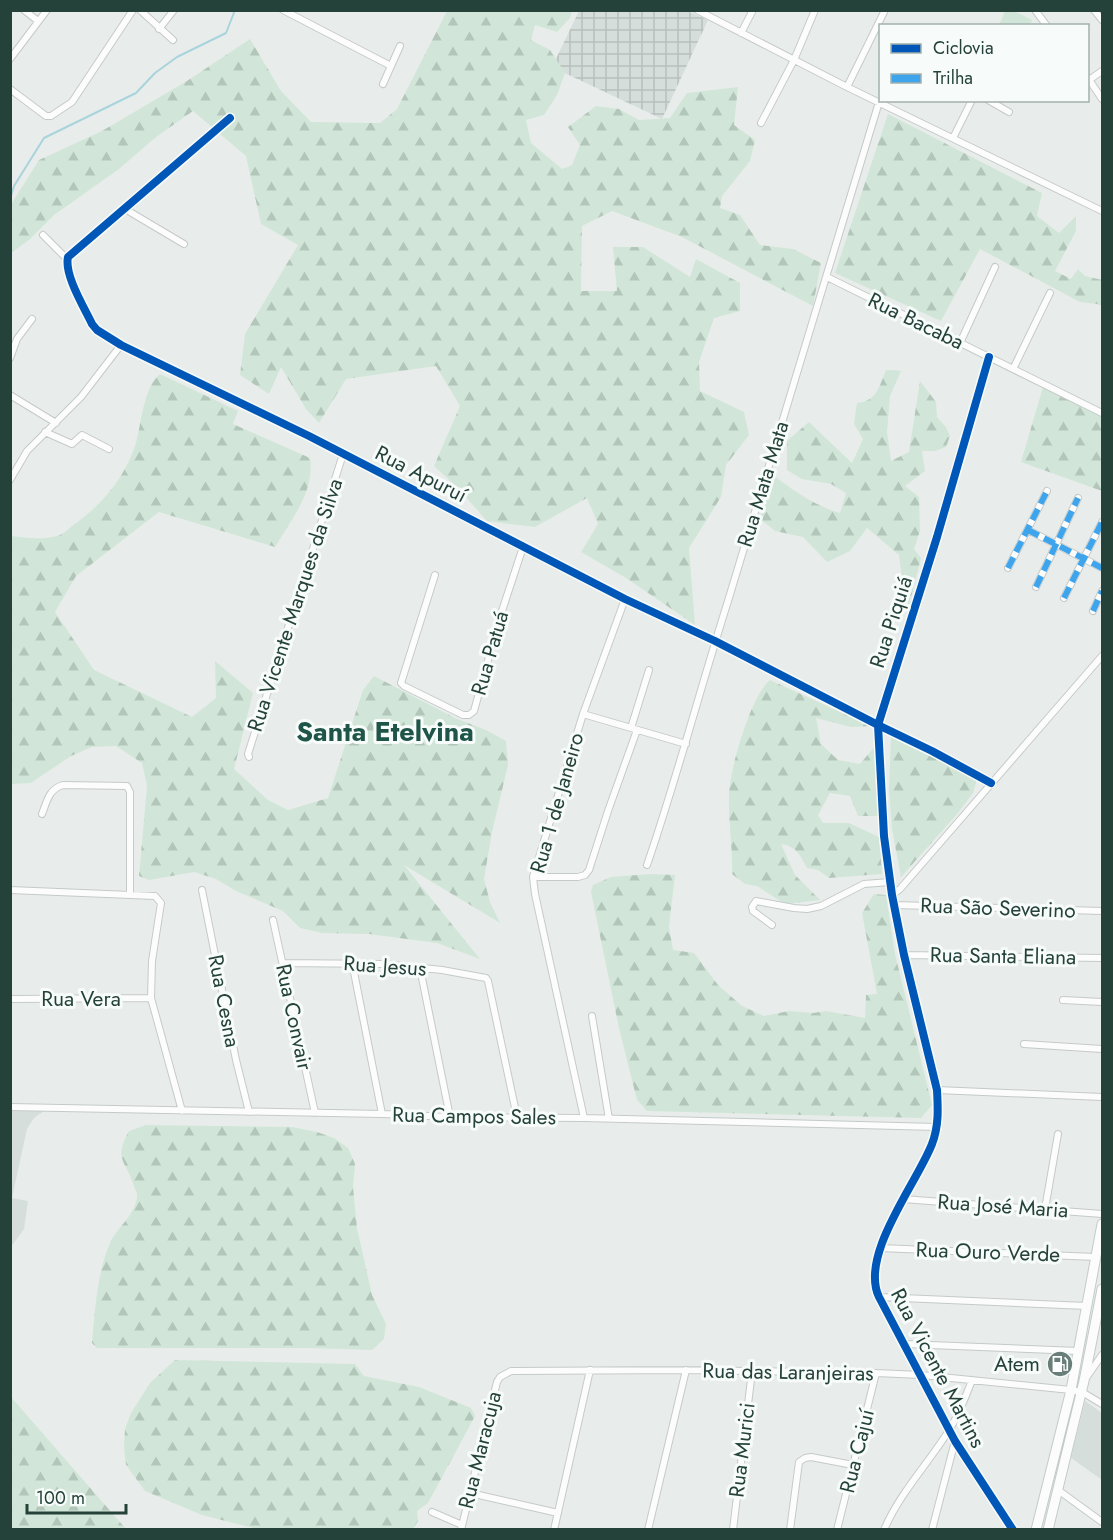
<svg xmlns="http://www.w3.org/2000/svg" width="1113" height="1540" font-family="Jost,sans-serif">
<defs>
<pattern id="industrial-grid" width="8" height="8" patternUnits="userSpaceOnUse" patternTransform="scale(1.5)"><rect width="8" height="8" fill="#d6dedb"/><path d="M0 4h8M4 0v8" fill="none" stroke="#b8c0bd"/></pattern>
<pattern id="forest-firs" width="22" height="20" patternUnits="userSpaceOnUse" patternTransform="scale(1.5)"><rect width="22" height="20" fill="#d1e6d8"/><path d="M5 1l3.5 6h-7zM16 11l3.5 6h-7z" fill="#b3c6ba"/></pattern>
</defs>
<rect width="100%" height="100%" fill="#e8edeb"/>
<path fill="#d6dedb" d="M11,1111H44L34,1118L27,1129L12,1198L28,1201L24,1229L11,1247Z
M1085,1401L1102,1413V1480L1071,1458Z"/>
<path fill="url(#industrial-grid)" d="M579,11H687L708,20L662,119L552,67Z"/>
<path fill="#d1e6d8" d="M1005,11H1014L1032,20L1030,25H999Z"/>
<path fill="url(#forest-firs)" d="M447,11H572L570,18L557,32L535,25L531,40L550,50L565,73L557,95L544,115L526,120L531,143L562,169L572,165L580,145L568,127L596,106L619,109L639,120L670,118L687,93L738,87L734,125L755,140L750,161L722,196L720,208L740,215L760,245L793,249L821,263L813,306L682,237L612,211L582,226L581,291H617L613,247H643L690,277L696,259L740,283V311L714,318L699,362L700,391L744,412L749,435L726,465L721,497L689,548L695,625L626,578L581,552L598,524L587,498L535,527L487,521L457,487L434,466L460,406L436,366L346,379L319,423L306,409L281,367L269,394L240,375L245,334L298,245L261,224L246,156L193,111L156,137L119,169L54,215L29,240L11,253L10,206L39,160L102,131L187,81L250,39L281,91L311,122L380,123L397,109Z
M888,114L1042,193L1037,216L1059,233L1076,216V231L1055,271L1071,279L1078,269L1085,276L1102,280V306L1097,304L1080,302L980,249L941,321L835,273Z
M886,370L901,371L890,396L887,432L891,461L909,452L920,381L936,402L937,417L946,427L950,436L946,447L935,451H922L925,471L905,486L919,497L920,531L914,549L921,558L907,613L899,555L867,528L850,551L827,562L803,537L775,531L760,519L773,475C794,491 815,506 840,513L846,493L831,484L802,479L787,470V441L809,422L852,463L863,439L854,424L857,403C877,401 879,387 886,370Z
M160,374L238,411L233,424L310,458C315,492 291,520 275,547L159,512L76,576L55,612L94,670L192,717L216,698L215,661L253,693L234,769L268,800L288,810L328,798L363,690L374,676L455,718L486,730L506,741L508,765L492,832L484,879L490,902L500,923L404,865L480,959L437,943L369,934L322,933L300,928L283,911L236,891L216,879L194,872L149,880L139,876L147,786L142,763L116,746L92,747L71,756L31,783L11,784V536C26,538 42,540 57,536C62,535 67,530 72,526C102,505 125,478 136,443C142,421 143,389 160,374Z
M1043,387L1102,416V491L1021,462Z
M770,680L871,726L851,727L816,718L821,744L838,760L860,764L876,745L878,816H858L850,796L830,793L818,815L823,823H849L879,837L882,874L829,878L818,870L807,868C800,855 796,846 781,844L795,875L820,900L785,904L757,886L745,884L732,874C733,848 728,822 729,796C729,771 751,695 770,680Z
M891,737L977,779L973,793L958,813L901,877L892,829L889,789Z
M651,874L675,875L669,927L673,950L694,953L718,985L742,1006L764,1016L789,1011L813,1013L826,1011L865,1018L866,995L877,994L862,913L874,894L886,895L895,954L932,1105L921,1118L647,1111L637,1100L619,1028L591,892L593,885L611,877Z
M146,1125L292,1127L317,1132L334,1138L348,1148L355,1164L353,1187L357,1228L372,1295L386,1324L384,1339L372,1350L312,1348H97L92,1343C95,1310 97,1273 110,1243C117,1227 137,1214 137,1195C137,1192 135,1189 134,1186C126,1160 113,1160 129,1131Z
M175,1360L355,1364L364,1376L419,1387L471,1408L475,1416L428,1503L417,1511L418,1521L413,1529H257L202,1515L145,1491L126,1465L124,1447L125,1429L131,1413L150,1383Z
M11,1397L126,1529H11Z"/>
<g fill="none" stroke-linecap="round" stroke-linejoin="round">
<path stroke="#a9d4db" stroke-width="2" d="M10,199L14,186L44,138L136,93L155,73L177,57L226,33L235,10"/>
<g stroke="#c5cac8" stroke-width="8">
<path id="street" d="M24,10L38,21
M140,10L173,40
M283,10L391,66
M697,10L847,87L1102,211
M1035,10L1047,26
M1094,10L1102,20
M159,29L174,10
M741,33L753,10
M10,59L47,10
M1088,78L1102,99
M1089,80L1102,71
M383,84L400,46
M847,87L885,10
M10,89L46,116H51L72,102L133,10
M988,100L1009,112
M230,118L68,257C64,275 84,307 92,324L97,330L121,345L309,436L625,599L715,641L878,725L932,751L991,783
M761,123L794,60L815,10
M953,138L972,100
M125,209L184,244
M43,235L67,259
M827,277L1102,413
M960,343L995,267
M989,357L937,537L878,725L884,836L892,895L904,955L937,1090C938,1108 939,1126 932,1144C917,1183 859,1255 879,1297L955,1441L1013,1530
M10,358L17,339L32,319
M1013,369L1050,293
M10,395L56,423
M45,432L72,444L82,435L109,449
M10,480L27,451L81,397L121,345
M1028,530L1102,568
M1008,568L1047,491
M435,575L401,683L404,686L463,715H469L474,711L500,617L523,547
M1036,587L1078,498
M1064,598L1102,522
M1093,611L1102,591
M583,714L686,744
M631,728L649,670
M249,757L248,754L343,454
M42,814C47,801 49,789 63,785L127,786L130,792V894
M647,865C677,778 700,689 728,601C778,435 830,269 879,102
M533,877H578L585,875L589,870L608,811L637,730
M10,890L155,896L161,903L152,961L151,998L182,1111
M202,890L236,1060L249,1112
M892,895L900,889L1102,656
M894,905L1102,911
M273,920L315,1113
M772,925L753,911L752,907L756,901L794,908L807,909L821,906L864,884L890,882
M904,955L1102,958
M352,962L382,1114
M283,963L383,964L442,970L486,978L488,981L517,1117
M420,968L450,1117
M10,999L151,998
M1063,1000L1102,1002
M592,1016L609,1119
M1024,1044L1102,1049
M937,1090L1102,1097
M10,1107L382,1114L450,1117L584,1118L937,1127
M584,1118L535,894L533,877L583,714L625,599
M903,1199L1102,1214
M1045,1209L1058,1134
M880,1248L1096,1257
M879,1297L1087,1306
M905,1344L1078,1351
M1086,1378L1102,1355
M1058,1490L1102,1522
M470,1493L558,1513
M432,1512L462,1525
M461,1530L497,1382L500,1377L511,1371L686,1370L876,1373L921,1375L1071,1390L1082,1392L1102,1404
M554,1530L590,1370
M648,1530L686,1370
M733,1530L752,1371
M790,1530L799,1462L805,1458L811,1457L853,1465
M837,1530L876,1373
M884,1530C900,1492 930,1462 951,1427C960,1412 966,1396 972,1380
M932,1530L955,1441"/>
</g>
<g stroke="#c3cbc8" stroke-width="11">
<path id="secondary" d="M1036,1530L1071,1390L1102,1224
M1048,1530L1084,1381L1102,1289"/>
</g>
<use href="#street" stroke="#fcfcfc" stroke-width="6"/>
<use href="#secondary" stroke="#fcfcfc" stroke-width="9"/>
<path stroke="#3ea4ec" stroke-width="6" stroke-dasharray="12 6" stroke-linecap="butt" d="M1028,530L1102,568
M1008,568L1047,491
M1036,587L1078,498
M1064,598L1102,522
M1093,611L1102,591"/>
<g stroke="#f7fbf9" stroke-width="11">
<path id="cycleway" d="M230,118L68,257C64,275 84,307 92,324L97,330L121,345L309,436L625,599L715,641L878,725L932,751L991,783
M989,357L937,537L878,725L884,836L892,895L904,955L937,1090C938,1108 939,1126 932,1144C917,1183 859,1255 879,1297L955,1441L1013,1530"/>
</g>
<use href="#cycleway" stroke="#0057b8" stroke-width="8"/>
</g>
<defs>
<g id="fuel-disc" transform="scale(1.35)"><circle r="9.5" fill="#697e78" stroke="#f7fbf9"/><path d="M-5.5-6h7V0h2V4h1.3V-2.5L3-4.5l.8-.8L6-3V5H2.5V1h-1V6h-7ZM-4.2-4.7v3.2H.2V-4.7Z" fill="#fff"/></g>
</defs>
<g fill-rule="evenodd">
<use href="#fuel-disc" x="1060" y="1364"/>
</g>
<g text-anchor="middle" stroke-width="6" stroke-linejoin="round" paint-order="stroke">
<g font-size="21" fill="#24423a" stroke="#f7fbf9">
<text transform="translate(916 321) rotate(26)" y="7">Rua Bacaba</text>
<text transform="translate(421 474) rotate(27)" y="7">Rua Apuruí</text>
<text transform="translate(763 484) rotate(-73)" y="7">Rua Mata Mata</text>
<text transform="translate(295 605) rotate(-72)" y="7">Rua Vicente Marques da Silva</text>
<text transform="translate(891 622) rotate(-72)" y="7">Rua Piquiá</text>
<text transform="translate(490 653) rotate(-74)" y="7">Rua Patuá</text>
<text transform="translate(557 803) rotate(-74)" y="7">Rua 1 de Janeiro</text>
<text transform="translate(998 908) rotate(2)" y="7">Rua São Severino</text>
<text transform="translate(1003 956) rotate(1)" y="7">Rua Santa Eliana</text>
<text transform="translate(385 966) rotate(4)" y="7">Rua Jesus</text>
<text x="81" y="1006">Rua Vera</text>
<text transform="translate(224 1001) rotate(79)" y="7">Rua Cesna</text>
<text transform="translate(294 1017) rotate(78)" y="7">Rua Convair</text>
<text transform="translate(474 1116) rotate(1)" y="7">Rua Campos Sales</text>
<text transform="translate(1003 1206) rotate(4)" y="7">Rua José Maria</text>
<text transform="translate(988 1252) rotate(2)" y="7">Rua Ouro Verde</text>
<text transform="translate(938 1368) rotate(62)" y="7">Rua Vicente Martins</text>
<text transform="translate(788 1372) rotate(1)" y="7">Rua das Laranjeiras</text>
<text transform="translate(480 1450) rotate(-76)" y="7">Rua Maracuja</text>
<text transform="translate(742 1450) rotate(-83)" y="7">Rua Murici</text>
<text transform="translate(857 1451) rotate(-76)" y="7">Rua Cajuí</text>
</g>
<g font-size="21" fill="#24423a" stroke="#f7fbf9" text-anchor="end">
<text x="1040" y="1371">Atem</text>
</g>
<g font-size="27" font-weight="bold" fill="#1f5548" stroke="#f7fbf9">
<text x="385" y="741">Santa Etelvina</text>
</g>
</g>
<rect width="1113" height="1540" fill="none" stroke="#24423a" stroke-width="24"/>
<rect x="879" y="24" width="210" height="78" fill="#f7fbf9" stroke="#a3b1ad" stroke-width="1.5"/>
<rect x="891" y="44" width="30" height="9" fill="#0057b8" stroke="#a3b1ad" stroke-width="1.5"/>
<text x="933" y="54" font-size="18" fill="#24423a">Ciclovia</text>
<rect x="891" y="74" width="30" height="9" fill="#3ea4ec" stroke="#a3b1ad" stroke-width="1.5"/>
<text x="933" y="84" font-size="18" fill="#24423a">Trilha</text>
<path d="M27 1504v9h99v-9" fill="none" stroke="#24423a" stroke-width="3"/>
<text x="36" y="1504" font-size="18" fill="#24423a" stroke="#f7fbf9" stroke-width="4.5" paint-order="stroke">100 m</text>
</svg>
